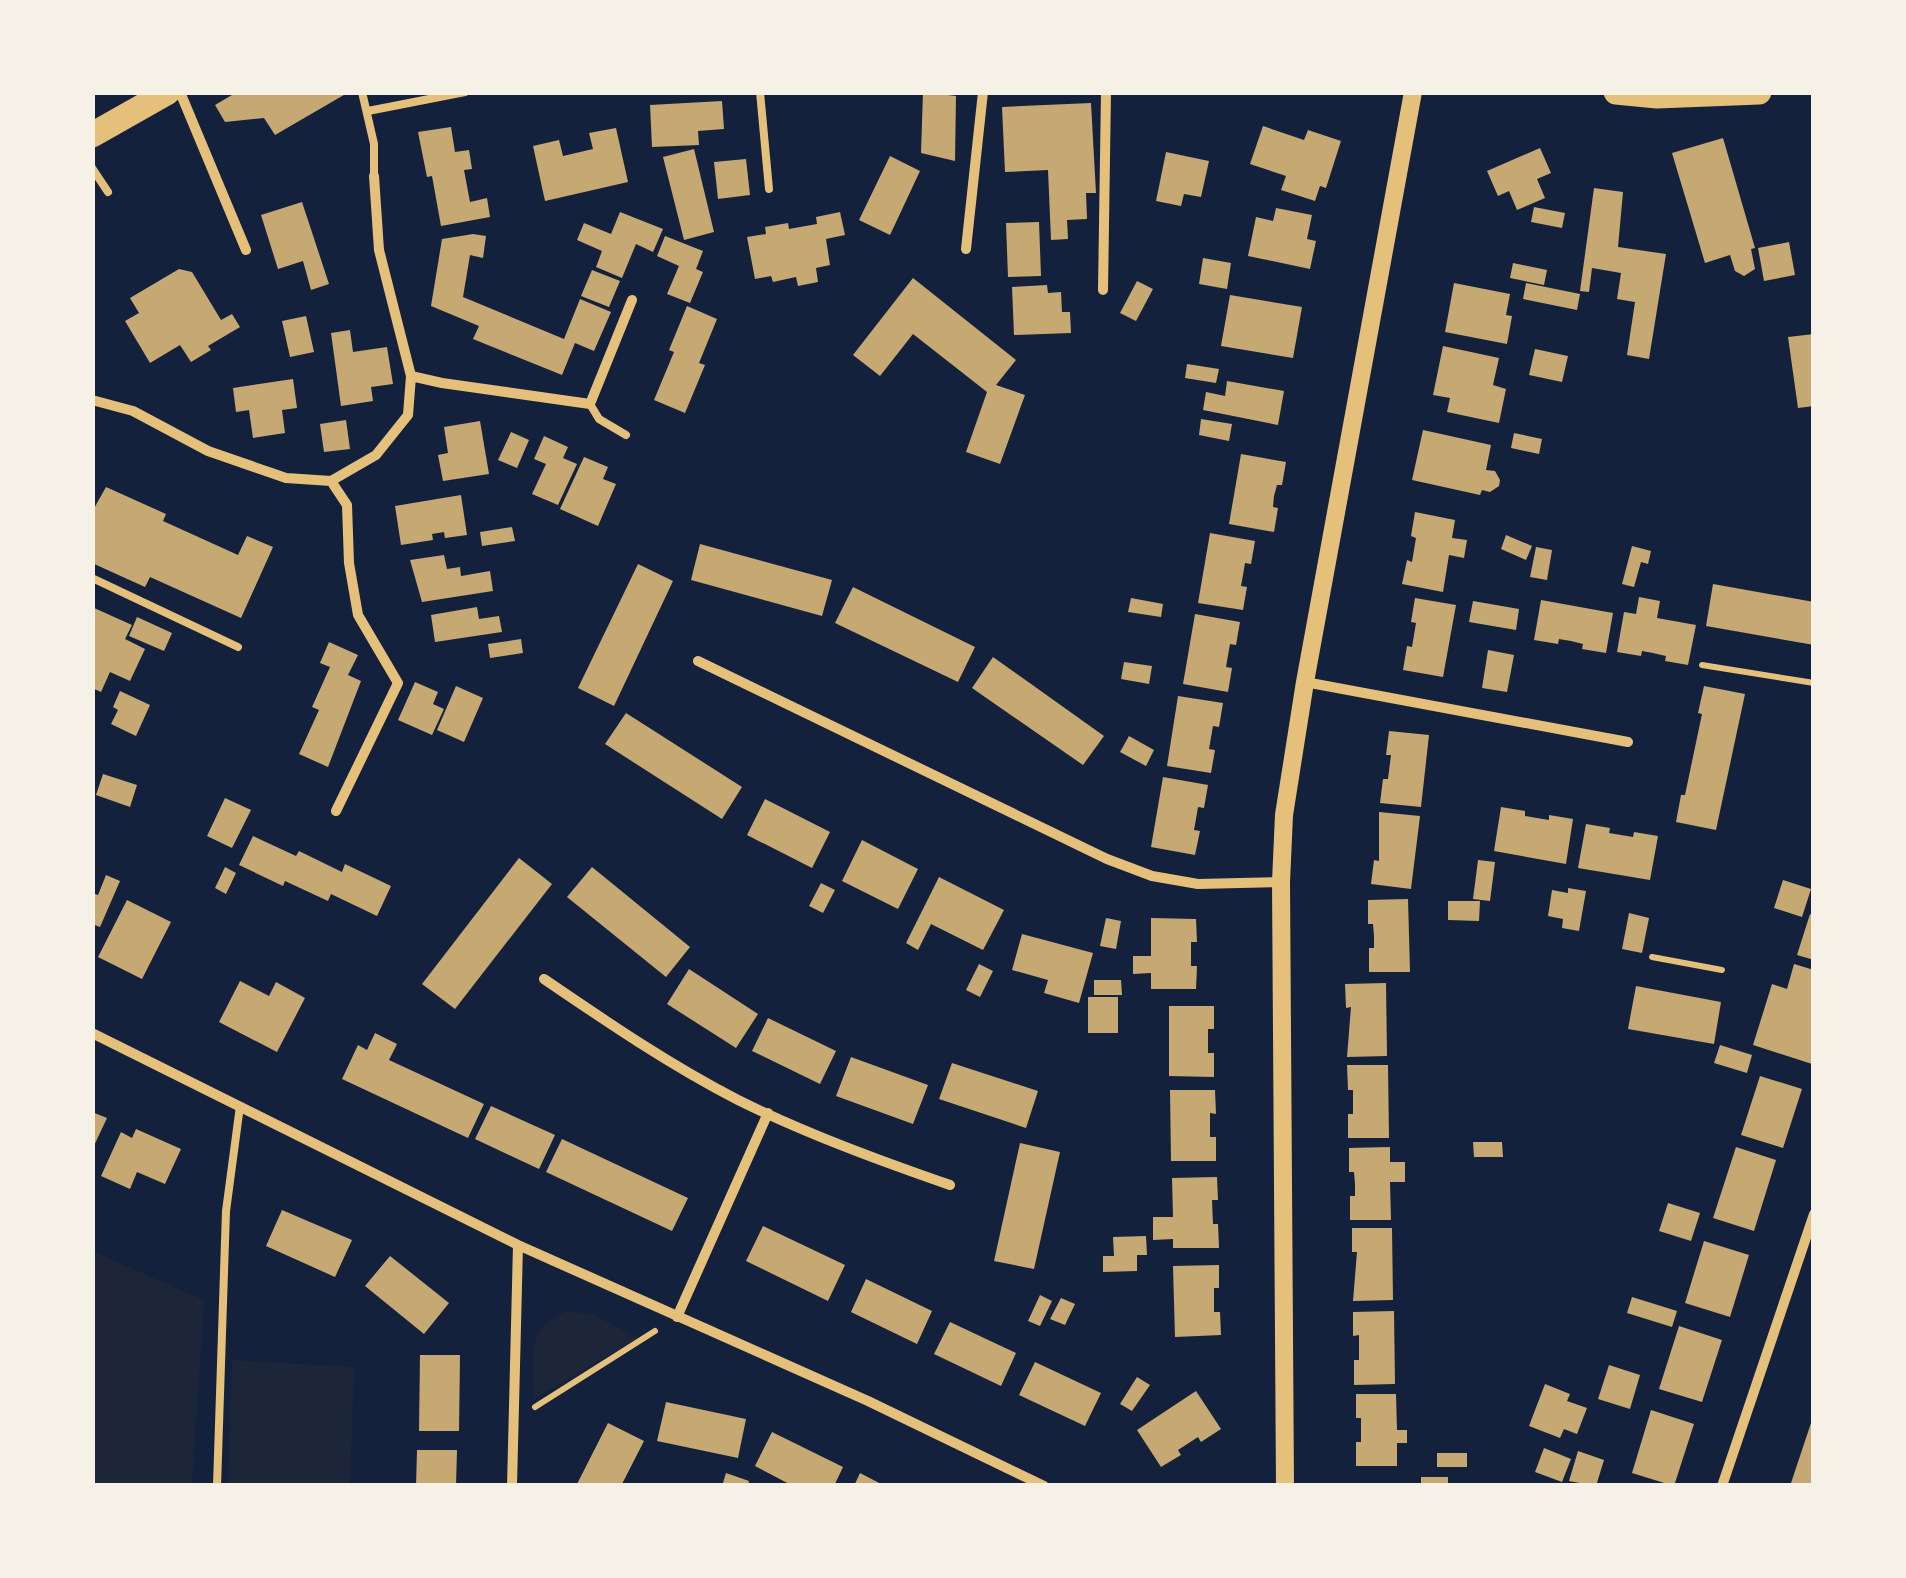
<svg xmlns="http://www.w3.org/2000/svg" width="1906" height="1578" font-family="Helvetica,sans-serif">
<rect width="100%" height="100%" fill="#14213d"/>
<path fill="#1d2539" d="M92,1251L204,1300L192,1485H93Z
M569,1311L594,1315L638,1338L534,1399C534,1361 523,1324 569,1311Z
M232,1360L354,1367L350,1485H228Z"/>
<path fill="#c6a872" d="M237,92H349L275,135L264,118L225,122L215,105Z
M923,92L956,96L955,161L921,153Z
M722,101L724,129L698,131L699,145L652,147L650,105Z
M1091,103L1096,193H1086L1087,219L1067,220L1068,239L1051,240L1048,170L1005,172L1002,107Z
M1263,126L1304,140L1308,130L1341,141L1326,188L1320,186L1315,201L1281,190L1286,176L1250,164Z
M451,127L455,152L469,150L472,169L464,170L470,202L487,198L490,217L441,226L432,176L427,177L418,132Z
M616,128L628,182L545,201L533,146L559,140L563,156L593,149L589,133Z
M1723,138L1755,248L1751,249L1755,269L1744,276L1735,271L1730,255L1705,263L1672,153Z
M1540,148L1551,173L1537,179L1545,198L1517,210L1509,191L1498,196L1487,171Z
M694,149L714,232L684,240L663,157Z
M1166,152L1209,161L1201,197L1184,194L1181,206L1156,201Z
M890,156L920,171L890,235L859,220Z
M746,159L750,195L718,199L714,162Z
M1594,188L1623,192L1618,247L1666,254L1649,359L1627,355L1635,302L1617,299L1621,273L1592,268L1589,292L1580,291Z
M302,202L329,284L311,290L303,261L278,269L261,215Z
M1534,207L1565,213L1562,228L1531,222Z
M1276,208L1312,215L1307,239L1316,241L1310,269L1248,256L1256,217L1273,221Z
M620,212L663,229L653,252L636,244L622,278L596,267L602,251L577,240L584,223L611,234Z
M840,212L845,235L826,239L830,265L816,268L818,282L798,286L796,277L773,282L771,276L755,279L747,237L766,234L765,227L788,223L789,229L817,224L816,217Z
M1039,222L1041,276L1008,277L1006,223Z
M473,234L486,236L483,258L470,255L463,297L564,339L580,299L611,312L594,351L575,343L562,375L473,339L479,326L431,306L442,239Z
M665,236L703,251L696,269L703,272L690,303L667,294L679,266L657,256Z
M1789,242L1795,275L1764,281L1758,248Z
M1203,258L1231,263L1227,289L1199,284Z
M1513,263L1547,270L1544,285L1510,278Z
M179,269L192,272L221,320L232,314L240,327L208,346L211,350L191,362L180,345L150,363L125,321L139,313L130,298Z
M592,270L620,281L609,307L581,296Z
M913,278L1016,360L996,385L1025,395L1000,464L966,452L987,392L913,334L880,376L853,355Z
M1137,281L1153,289L1136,321L1120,313Z
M1454,283L1510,294L1506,315L1512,316L1507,344L1445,332Z
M1526,283L1580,294L1577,310L1523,299Z
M1047,285L1048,293L1061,292L1062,312H1070L1071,333L1014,335L1012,287Z
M1230,295L1302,307L1293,358L1221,346Z
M687,306L717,319L699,363L705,365L685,413L654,400L674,352L669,350Z
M306,316L314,352L290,357L282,321Z
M350,330L353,352L387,347L393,384L371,387L373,401L341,406L331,333Z
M1814,334V406L1798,408L1788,337Z
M1443,346L1499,358L1493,385L1506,389L1499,423L1447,412L1450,398L1433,395Z
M1535,349L1568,356L1562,382L1529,375Z
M1187,364L1219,369L1216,383L1185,378Z
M293,379L297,408L282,410L285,433L253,438L249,410L236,412L233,388Z
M1227,381L1284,391L1278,425L1203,410L1206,392L1225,396Z
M1201,419L1232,424L1229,441L1199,435Z
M346,420L350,449L324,452L320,424Z
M480,421L489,474L443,481L438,455L448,453L444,427Z
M1423,430L1491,445L1486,470L1495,471L1500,480L1499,486L1490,492L1482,490L1480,495L1412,480Z
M511,432L529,440L517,468L498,460Z
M1514,433L1542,439L1539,454L1511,448Z
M544,436L568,447L563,458L577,464L558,505L532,494L546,464L534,459Z
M1241,454L1286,462L1282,485H1277L1274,496L1273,507L1278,508L1274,532L1229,524Z
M584,457L608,467L603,479L616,484L598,526L560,509Z
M106,487L166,514L163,521L238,555L247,536L273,547L241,618L150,577L145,587L92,563V512Z
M461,495L467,535L445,538L444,532L432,534L433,540L401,545L395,506Z
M1415,512L1455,520L1452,538L1467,540L1464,558L1449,555L1443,592L1402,584L1407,560L1412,562L1416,538L1411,536Z
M512,527L515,541L482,546L480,532Z
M1210,533L1255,541L1251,564L1245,563L1243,575L1241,586L1247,587L1243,610L1198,603Z
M1506,535L1532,546L1526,560L1501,549Z
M700,544L832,580L822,616L691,580Z
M1632,546L1651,551L1648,564L1641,562L1634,587L1622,584Z
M1536,547L1552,550L1547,580L1530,577Z
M444,555L447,569L460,567L461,576L490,571L493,591L422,602L410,560Z
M638,564L673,581L614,706L578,688Z
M1713,584L1814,602V645L1706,626Z
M853,587L975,647L958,682L835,623Z
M1639,597L1660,601L1657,618L1696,625L1688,665L1665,661L1666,656L1653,653L1642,651L1641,656L1617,652L1624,612L1636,614Z
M1131,598L1163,604L1161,617L1128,612Z
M1415,598L1456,605L1443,677L1403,670L1407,646L1412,647L1416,623L1411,622Z
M1541,600L1613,613L1606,653L1582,649L1583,644L1571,641L1559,639L1558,644L1534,640Z
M1473,601L1519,609L1516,630L1469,622Z
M92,607L132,625L125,639L145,649L130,681L110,672L101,692L92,688Z
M477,607L479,619L499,616L502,632L435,642L431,615Z
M1195,614L1240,622L1236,645L1230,644L1226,667L1232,668L1228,692L1183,684Z
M137,617L172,633L164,651L129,636Z
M521,639L523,653L490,658L488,644Z
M329,642L358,655L348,675L361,681L328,767L299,754L319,710L312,707L330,667L320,663Z
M1488,650L1514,655L1507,692L1482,688Z
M993,657L1104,736L1083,765L972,688Z
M1124,662L1152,666L1149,684L1121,679Z
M415,682L438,692L433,704L444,709L432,735L398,720Z
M456,686L483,698L464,742L437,730Z
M1704,686L1745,694L1716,830L1676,822L1681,795H1685L1702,714L1698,713Z
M120,691L150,705L136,736L111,724L118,710L113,707Z
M1178,696L1223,703L1219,727L1213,726L1209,749L1215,750L1211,773L1167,766Z
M626,713L742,787L722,819L605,744Z
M1389,731L1429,735L1421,807L1380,803L1383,779H1388L1391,755H1386Z
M1129,736L1154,750L1146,766L1120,752Z
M103,774L137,785L130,807L96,795Z
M1163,777L1208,785L1204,808L1198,807L1196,819L1194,830L1200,831L1195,855L1151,847Z
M225,798L251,810L232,848L207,836Z
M765,799L830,832L812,868L747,835Z
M1501,807L1525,811V816L1549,820V815L1573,819L1566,864L1494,851Z
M1379,812L1420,816L1411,889L1371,884L1374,860L1379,861Z
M1586,824L1610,828L1609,833L1633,837L1634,832L1658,836L1650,880L1578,868Z
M253,836L296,856L299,851L342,872L345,864L391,886L377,916L331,894L328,901L285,881L283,886L239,865Z
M862,840L918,869L898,909L842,881Z
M519,858L552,884L455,1009L422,984Z
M1478,860L1495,862L1490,901L1473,899Z
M225,867L236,873L226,894L215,888Z
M592,867L690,947L666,977L567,897Z
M106,875L120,881L100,927L92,924V893L98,895Z
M939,877L1004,910L983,950L931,924L918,950L906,943Z
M1783,880L1811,889L1802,917L1774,908Z
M821,883L835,890L823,913L809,906Z
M1568,888L1586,891L1579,931L1562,928L1563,919L1548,916L1552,890L1568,893Z
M1408,899L1410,972H1369V948H1374V936L1373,924H1368V900Z
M127,900L171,922L142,979L98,957Z
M1448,901H1480L1479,921L1448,920Z
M1629,913L1649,918L1642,953L1622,949Z
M1810,914L1814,916V960L1797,955Z
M1106,918L1121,921L1116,949L1100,946Z
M1151,918L1196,919L1197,942H1191V966H1197L1196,989H1151V973L1133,974V956H1151Z
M1022,934L1093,953L1079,1003L1044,993L1048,980L1012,970Z
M979,964L993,971L980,997L966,990Z
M1794,964L1814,970L1812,1064L1753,1045L1772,984L1787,989Z
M689,969L758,1014L736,1048L667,1004Z
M1094,980H1121L1122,995H1094Z
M240,981L269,996L276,982L305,998L277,1052L219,1022Z
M1386,983L1387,1056L1347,1057L1351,1007L1346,1008L1345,984Z
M1636,986L1721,1002L1714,1044L1628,1029Z
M1088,997H1118V1033H1088Z
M1169,1006H1214V1029H1208V1053H1214V1077L1169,1076Z
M768,1018L836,1051L820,1084L752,1051Z
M375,1033L397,1044L389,1060L484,1104L468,1138L342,1079L358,1045L367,1050Z
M1720,1045L1752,1055L1747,1073L1714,1063Z
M851,1057L928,1085L913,1124L836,1096Z
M952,1063L1038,1091L1026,1128L939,1099Z
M1347,1065H1388L1389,1138H1348V1114H1353V1090H1348Z
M1760,1076L1802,1089L1783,1148L1741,1135Z
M1170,1090H1215L1216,1114L1210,1113V1137H1216V1161H1171Z
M491,1106L555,1135L539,1169L475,1139Z
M92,1112L107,1118L92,1150Z
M136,1129L181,1149L165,1184L137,1172L130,1189L101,1176L121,1132L132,1138Z
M562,1139L688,1198L672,1231L546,1172Z
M1473,1142H1502L1503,1157H1474Z
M1020,1143L1060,1152L1034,1269L994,1261Z
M1390,1147V1162H1405V1182H1390L1391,1220H1350V1196H1355V1184L1354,1172H1349V1148Z
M1736,1147L1776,1160L1754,1231L1713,1218Z
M1217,1177L1218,1200H1212L1213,1224H1218L1219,1248H1173V1239L1153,1240V1217H1173L1172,1178Z
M1668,1203L1700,1213L1691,1241L1659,1231Z
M282,1210L352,1240L335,1277L266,1246Z
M763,1226L845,1265L828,1301L746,1261Z
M1352,1228H1392L1393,1300L1353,1301L1357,1252H1352Z
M1146,1236L1147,1255H1137V1271L1103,1272V1256H1114L1113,1237Z
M1704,1241L1749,1255L1730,1317L1685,1303Z
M390,1256L449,1303L424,1334L365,1286Z
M1219,1265V1288H1214V1312H1220L1221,1335L1175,1337L1173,1266Z
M866,1279L932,1311L917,1344L851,1312Z
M1040,1295L1052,1301L1040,1326L1028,1321Z
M1632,1297L1677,1311L1672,1327L1627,1313Z
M1061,1298L1075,1304L1065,1325L1050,1319Z
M1394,1311L1395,1384L1354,1385V1360H1359V1335L1353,1336V1312Z
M950,1322L1016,1353L1001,1386L934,1354Z
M1679,1326L1722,1340L1702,1402L1659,1389Z
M420,1355H460L459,1431H419Z
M1035,1362L1101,1393L1085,1426L1019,1395Z
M1609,1365L1640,1375L1630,1409L1598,1399Z
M1137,1377L1150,1385L1132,1411L1120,1404Z
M1545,1384L1570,1394L1567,1401L1587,1408L1577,1434L1564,1429L1560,1438L1529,1426Z
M1196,1391L1221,1429L1201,1442L1198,1437L1178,1450L1181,1455L1161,1467L1137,1430Z
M1356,1394H1396L1397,1430H1407V1443H1397V1466H1356V1442H1361V1418H1356Z
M666,1402L746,1419L738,1458L657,1441Z
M1651,1410L1694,1424L1674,1486L1632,1473Z
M1814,1417V1486H1790L1813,1417Z
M608,1423L644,1441L621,1486H576Z
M772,1432L843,1467L834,1486H793L755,1466Z
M1544,1448L1571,1459L1562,1482L1535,1472Z
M417,1450H457L456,1486H416Z
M1578,1451L1604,1460L1596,1486L1569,1481Z
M1437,1453H1467V1467H1437Z
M726,1473L749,1481L748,1486H722Z
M860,1473L885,1486H854Z
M1421,1477H1448V1486H1421Z"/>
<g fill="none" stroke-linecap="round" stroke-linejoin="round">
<path stroke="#e5c07b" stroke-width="6" d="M1702,665L1814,683
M1652,957L1722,970
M535,1407L655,1331"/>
<path stroke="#e5c07b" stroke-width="8" d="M362,92L374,144V176
M760,92L769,189
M368,111L465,92
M92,168L108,192
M590,404L599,419L626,435
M92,578L238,647
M217,1486L226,1211L240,1106"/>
<path stroke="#e5c07b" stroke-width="10" d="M180,92L246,250
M966,249L983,92
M1103,290L1106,92
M411,376L442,383L590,404L632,300
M92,400L133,411L208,451L286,478L331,481L376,455L408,415L411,376L379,250L374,176
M331,481L347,505L349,563L358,615L398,683L336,811
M698,661L1107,859L1152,876L1198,884L1281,882
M1305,682L1628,742
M544,979C607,1022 670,1065 738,1100C807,1134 878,1160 950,1185
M92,1033L518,1245L868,1401L1044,1486
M677,1317L768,1113
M512,1486L518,1245
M1722,1486L1814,1214"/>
<path stroke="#e5c07b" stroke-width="18" d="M1285,1486L1281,882L1284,815L1305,682L1413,92"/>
<path stroke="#e5c07b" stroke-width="25" d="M1616,92L1657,96L1759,92
M92,135L168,92"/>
</g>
<rect width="1906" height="1578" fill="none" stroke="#f6f1e7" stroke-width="190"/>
</svg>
